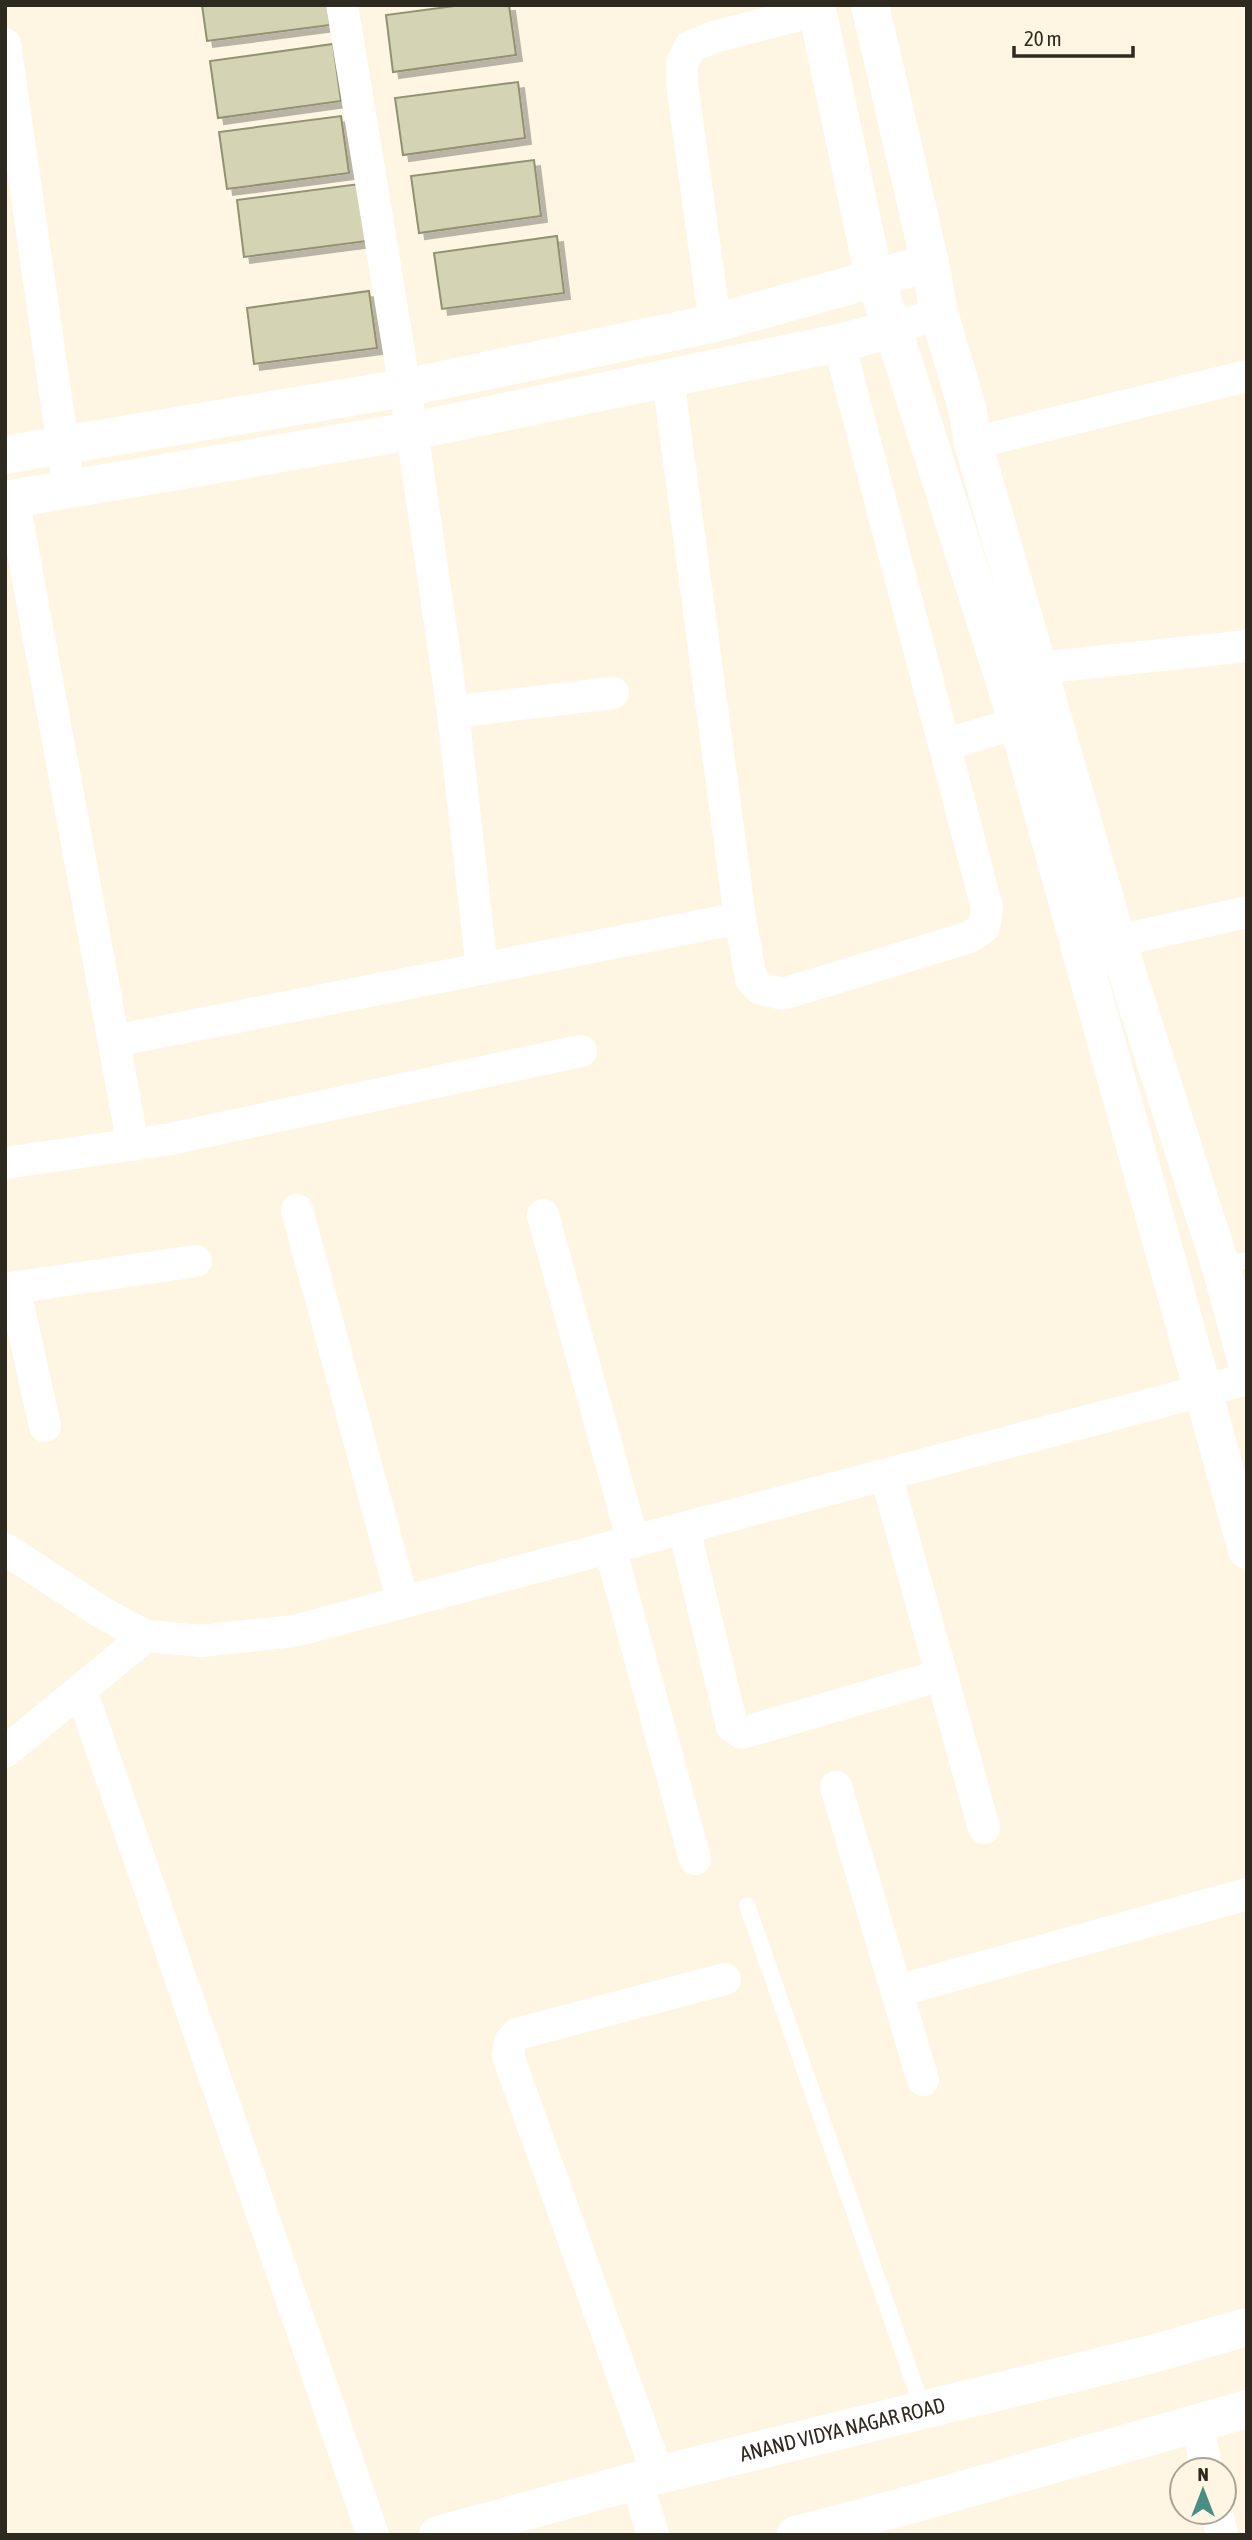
<svg xmlns="http://www.w3.org/2000/svg" width="1252" height="2540" font-family="'Asap Condensed',sans-serif">
<defs>
<filter id="shadow"><feDropShadow dx="6" dy="6" stdDeviation="0" flood-color="#0004"/></filter>
</defs>
<rect width="100%" height="100%" fill="#fef6e3"/>
<path fill="#d4d3b3" stroke="#929172" stroke-width="2" filter="url(#shadow)" d="M202,5H327L330,25L207,41Z
M462,5H509L516,55L393,72L386,15Z
M333,44L341,101L218,118L210,61Z
M518,82L525,138L403,155L395,98Z
M341,116L349,173L227,189L219,132Z
M534,160L541,216L419,233L411,176Z
M359,184L367,241L244,257L237,200Z
M557,236L564,293L442,309L434,253Z
M369,291L377,348L254,364L247,308Z"/>
<g fill="none" stroke-linecap="round" stroke-linejoin="round">
<path stroke="#fff" stroke-width="16" d="M1221,1267L1247,1260
M747,1905L923,2409"/>
<path stroke="#fff" stroke-width="32" d="M342,5L412,431L453,712L482,969
M5,44L69,489
M715,323L682,84V63L690,47L714,37L818,10
M893,329L939,313
M668,378L740,918L751,979L761,989L783,994L970,937L984,927L987,908L839,343
M973,443L1247,376
M13,498L133,1145
M1039,668L1247,646
M453,712L613,693
M944,745L1040,716
M1117,941L1247,912
M114,1041L740,918
M5,1163L171,1139L581,1051
M297,1210L403,1602
M543,1215L633,1542
M14,1287L45,1426
M5,1289L196,1261
M886,1475L984,1828
M684,1528L732,1726L742,1733L942,1675
M610,1548L695,1859
M5,1549L101,1612L146,1636L201,1641L294,1631L1247,1379
M81,1690L373,2535
M5,1752L146,1636
M836,1787L923,2080
M897,1991L1247,1894
M1197,2423L1207,2470
M658,2475L508,2056L510,2042L517,2034L725,1979
M637,2481L653,2535
M1217,2512L1222,2535"/>
<g stroke="#fff" stroke-width="38">
<path d="M816,5L874,277L893,329L1018,723L1247,1550"/>
<path d="M870,5L930,263L939,313L967,408L973,443L1117,941L1221,1267L1247,1363"/>
<path d="M5,455L404,388L715,323L930,263"/>
<path d="M5,500L412,431L839,343L893,329"/>
<path id="s1" d="M438,2535L658,2475L1156,2353L1247,2327"/>
<path d="M796,2535L917,2503L1247,2409"/>
</g>
</g>
<g text-anchor="middle" stroke-width="6" stroke-linejoin="round" paint-order="stroke">
<g font-size="21" fill="#2f2a1f" stroke="#fef6e3">
<text dy="7" stroke="none"><textPath href="#s1" startOffset="418">ANAND VIDYA NAGAR ROAD</textPath></text>
</g>
</g>
<rect width="1252" height="2540" fill="none" stroke="#2f2a1f" stroke-width="14"/>
<g transform="translate(1203 2491)"><circle r="33" fill="#fef6e3" stroke="#aba495" stroke-width="2"/>
<path d="M0-5L12 26L0 18L-12 26Z" fill="#498e85"/>
<text y="-10" font-size="19" font-weight="bold" text-anchor="middle" fill="#2f2a1f">N</text>
</g>
<path d="M1014 46v10h119v-10" fill="none" stroke="#2f2a1f" stroke-width="3.5"/>
<text x="1024" y="46" font-size="21" fill="#2f2a1f" stroke="#fef6e3" stroke-width="5" paint-order="stroke">20 m</text>
</svg>
